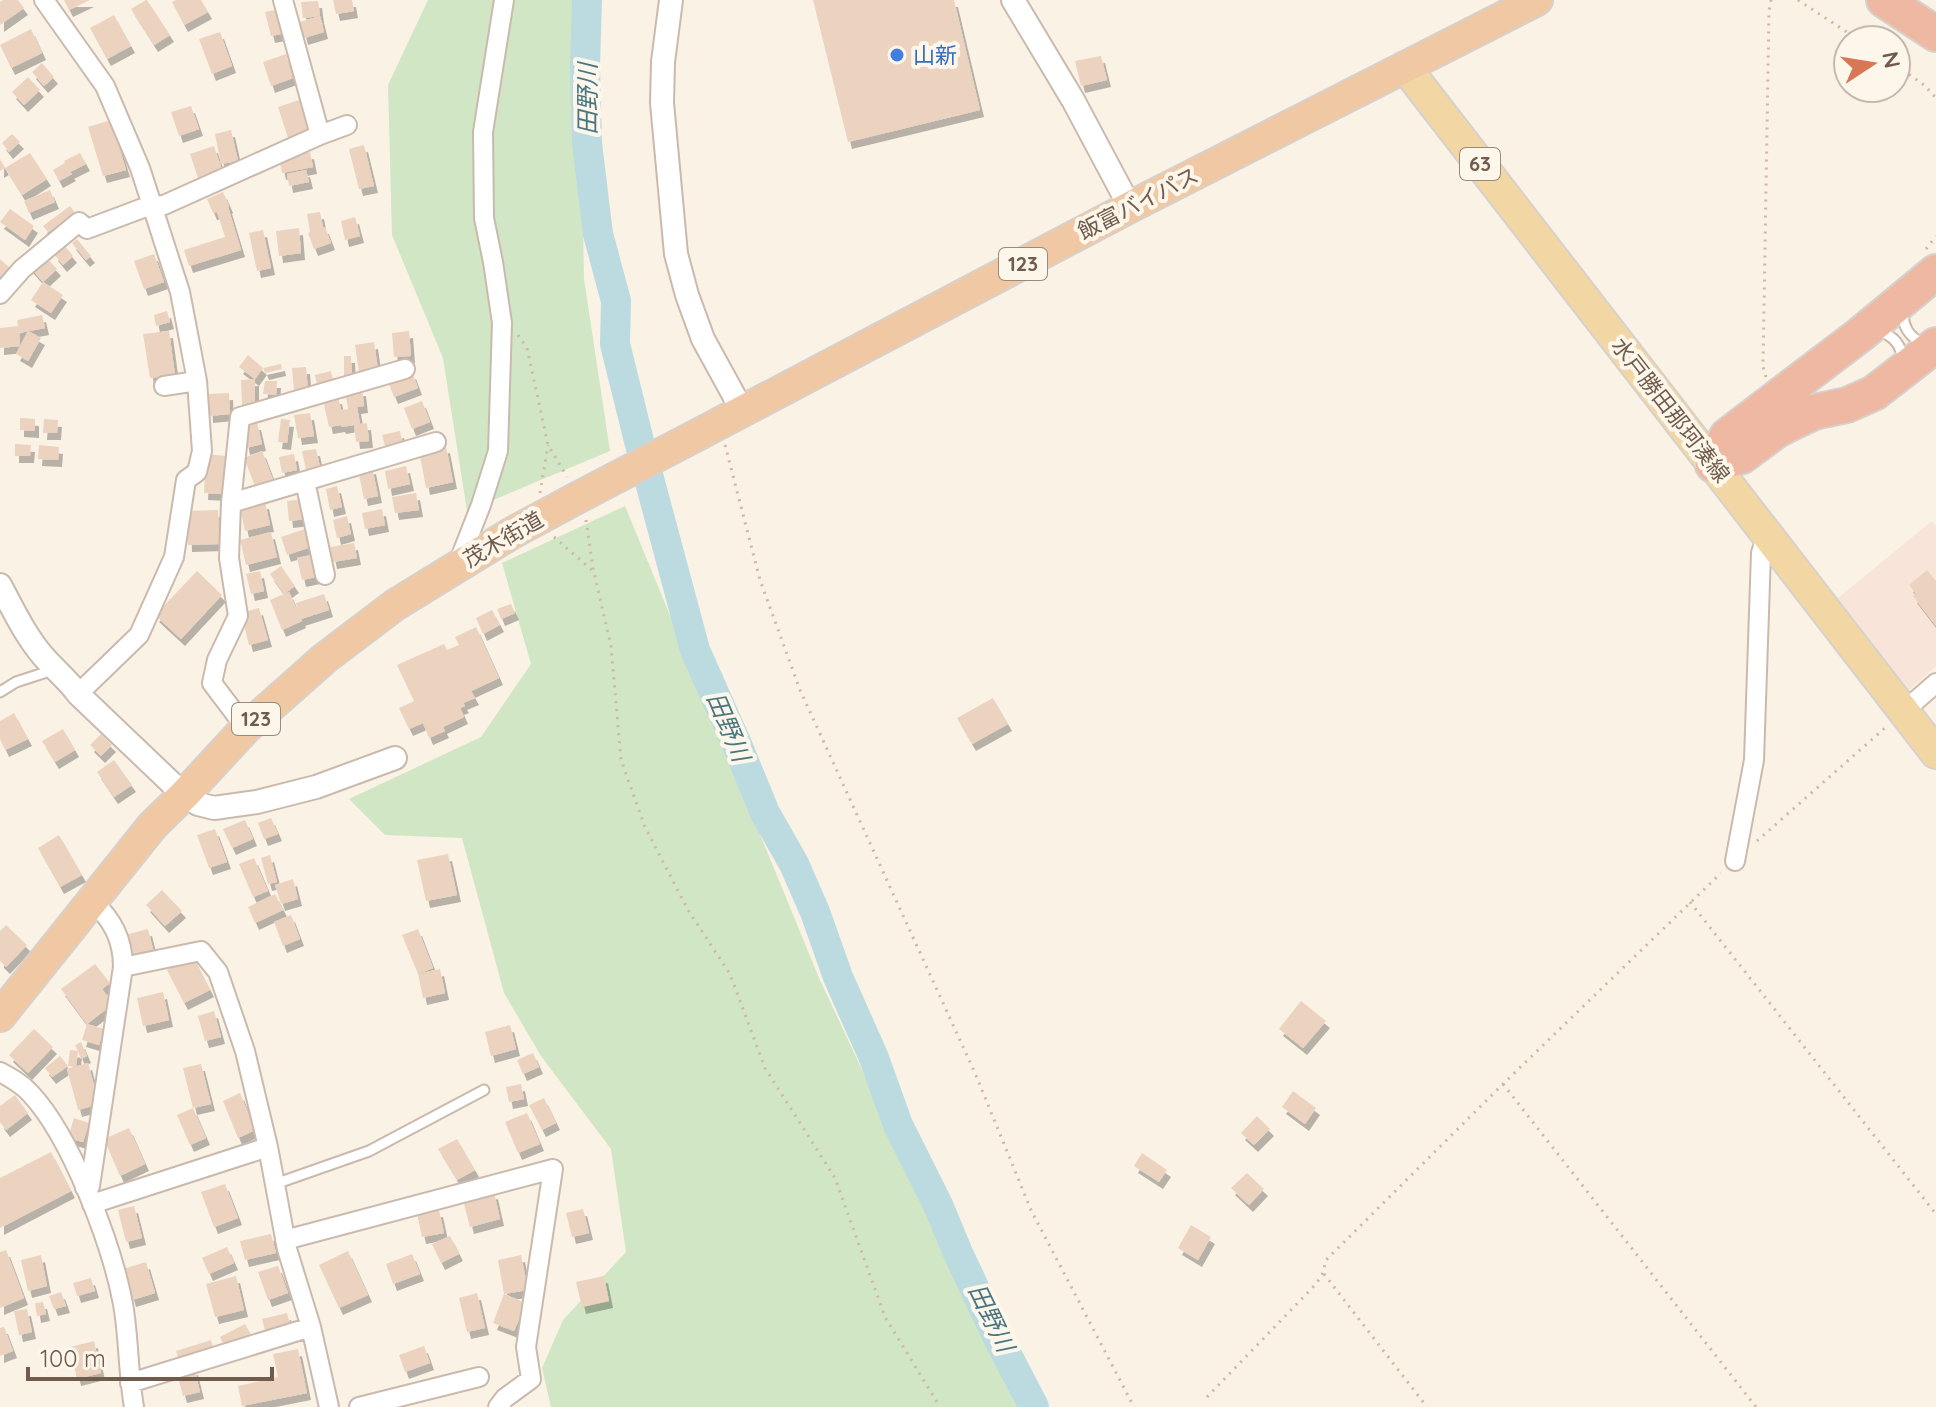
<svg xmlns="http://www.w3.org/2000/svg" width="1936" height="1407" font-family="Quicksand,'Noto Sans JP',sans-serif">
<defs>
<filter id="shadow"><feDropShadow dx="4" dy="7" stdDeviation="0" flood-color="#0004"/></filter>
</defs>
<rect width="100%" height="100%" fill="#faf2e5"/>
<path fill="#f9e4da" d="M1932,521L1936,526V666L1908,691L1838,598Z"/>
<path fill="#d1e6c5" d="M428,0H579L584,279L610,451L467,511L443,358L392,235L388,85Z
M625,506L819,978L1020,1407H551L542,1368L563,1320L626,1252L611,1149L541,1056L504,993L462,838L385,835L349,799L481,737L531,664L502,563Z"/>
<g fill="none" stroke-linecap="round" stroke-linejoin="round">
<path stroke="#bcdbe1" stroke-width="30" d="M587,0L585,66L587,143L598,234L616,301L615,344L639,441L695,650L736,742L765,813L794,864L815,912L838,977L874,1058L898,1125L938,1205L958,1253L995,1332L1034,1407"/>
</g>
<path fill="#ecd3c0" filter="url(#shadow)" d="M3,0H18L24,8L0,25V2Z
M64,0H90L69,10Z
M146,0H147L170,35L154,45L131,9Z
M176,0H201L208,12L184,25L172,2Z
M333,0H352L354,11L336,14Z
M813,0H954L980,110L848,142Z
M318,1L320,16L303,18L301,2Z
M276,10L281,34L271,36L265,12Z
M114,15L131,46L107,59L90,28Z
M320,16L324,32L304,38L300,22Z
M31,29L42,53L11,68L0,45Z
M220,32L232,66L212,74L199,39Z
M286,54L293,78L271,86L263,62Z
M1101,56L1107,80L1081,86L1075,61Z
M42,63L54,77L44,86L32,72Z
M28,77L40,90L24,105L12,92Z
M305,98L315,129L288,138L278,107Z
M191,106L199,129L179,136L171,112Z
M111,120L126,170L103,176L88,127Z
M231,130L238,161L221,164L215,134Z
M12,134L20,142L9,152L2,143Z
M364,145L374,186L359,189L349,149Z
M214,146L223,173L199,181L190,154Z
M310,152L313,167L282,173L279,158Z
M30,153L47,179L22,195L5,168L0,171V159L5,168Z
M80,153L86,164L70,172L72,174L59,181L53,170L65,163L64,161Z
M306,170L309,182L289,186L287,174Z
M50,190L55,202L29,213L24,201Z
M223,192L229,206L228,207L241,250L189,266L184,250L225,237L217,212L213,213L207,199Z
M70,206L75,213L48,232L43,226Z
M10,209L34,226L25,240L0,222Z
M320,212L323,227H325L331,243L314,249L308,233L310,232L307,214Z
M355,217L360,236L345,240L341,221Z
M299,228L301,253L279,256L276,231Z
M263,230L271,268L257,271L249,233Z
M77,239L91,256L86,260L72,243Z
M64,245L73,256L63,265L54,254Z
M43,254L57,269L43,282L29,266Z
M154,254L164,282L144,289L134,261Z
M0,259L12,270L0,282Z
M43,282L63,295L51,313L31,300Z
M167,311L170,322L156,326L154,315Z
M42,315L45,328L19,333L20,346L0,348V328L18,326L17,320Z
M28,331L41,338L28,361L16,354Z
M169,331L175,375L150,378L143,334Z
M409,331L411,356L394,357L392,333Z
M374,342L378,370L359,373L355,345Z
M248,355L263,368L281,364L282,369L265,373L263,368L255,379L239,367Z
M344,356H351L352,377H344Z
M306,367L308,391L294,392L292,368Z
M331,371L333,382L317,385L315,375Z
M412,372L418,388L394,397L388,382Z
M255,379V404L242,405L241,380Z
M265,381H277L276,395L263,394Z
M362,389L364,406L357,407L360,424L367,423L369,441L356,442L354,425L342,427L341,425L329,427L323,400L338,397L341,410L348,409L345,391Z
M229,393L230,414L209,416L208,394Z
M422,401L430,422L412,429L404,408Z
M310,413L314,436L298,438L294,415Z
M20,418L35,419V431L20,430Z
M44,419L58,420L57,433H43Z
M281,419L290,420L287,443L278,442Z
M257,423L262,444L246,448L242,426Z
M400,431L404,448L387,453L382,435Z
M15,444L31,445L30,456H15Z
M39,445L59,447L58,460L38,459Z
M446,446L453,482L426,488L419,451Z
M316,449L320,467L306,470L302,451Z
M262,451L273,480L255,486L244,458Z
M206,454L226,456L223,494L204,493Z
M294,454L297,470L282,473L279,457Z
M406,466L410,484L388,489L385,471Z
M372,467L378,496L364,499L358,470Z
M337,486L342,507L330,510L326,489Z
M416,493L419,510L395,513L392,497Z
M304,499L306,519L289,521L287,501Z
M265,502L270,525L245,531L240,508Z
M382,509L385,525L365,529L362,513Z
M218,510L219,544L188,545L187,511Z
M347,516L351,534L337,538L333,520Z
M308,528L314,546L287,555L281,537Z
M271,532L277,557L246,565L240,540Z
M354,543L357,558L333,562L330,547Z
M316,554L321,576L302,580L297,558Z
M281,566L295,586L284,594L270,574Z
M1927,570L1936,581V626L1913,596L1916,594L1909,585Z
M197,571L222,595L181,639L155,615Z
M260,571L264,591L251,594L246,574Z
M289,592L298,612L296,603L324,594L329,610L301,619L302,621L282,630L270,600Z
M511,604L515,613L501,619L497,609Z
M259,608L268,640L249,645L241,613Z
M492,610L500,625L483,634L476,618Z
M476,627L499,678L471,691L475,698L463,703L465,706L460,708L464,717L443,727L445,731L429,738L423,723L409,729L399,708L414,701L397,665L444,644L447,650L459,645L455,637Z
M993,698L1008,724L972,744L957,718Z
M14,713L28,739L5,750L0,739V721Z
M63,729L75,750L55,762L42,741Z
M101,734L112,745L101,756L90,745Z
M114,760L132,785L114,797L97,772Z
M271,818L278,834L264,839L258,823Z
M245,820L253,839L232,848L223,829Z
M215,829L227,862L209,868L197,835Z
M59,835L82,875L60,887L38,848Z
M448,854L457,895L426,901L417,860Z
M270,855L277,882L268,884L261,858Z
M254,858L268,891L253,897L239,864Z
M293,879L298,899L281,904L275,885Z
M162,890L182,911L165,926L146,905Z
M275,894L283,910L255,923L248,907Z
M291,915L300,939L283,946L274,922Z
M6,925L27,945L6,967L0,961V931Z
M148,929L154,953L131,959L125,935Z
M418,929L433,968L418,974L440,969L445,993L423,998L418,974L402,935Z
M193,957L210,990L184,1003L167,970Z
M95,964L110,983L102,989L113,1004L87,1024L61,989Z
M163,992L169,1020L143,1026L137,998Z
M1301,1001L1326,1021L1303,1048L1279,1029Z
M214,1011L221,1037L205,1041L198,1016Z
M87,1024L104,1029L99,1045L82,1040Z
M510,1025L516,1049L491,1056L485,1032Z
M34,1029L53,1047L28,1073L9,1055Z
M81,1042L87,1056L81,1059L78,1051L76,1067L68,1066L70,1050L78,1051L75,1045Z
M533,1053L539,1067L523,1074L517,1060Z
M60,1056L68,1066L52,1077L45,1068Z
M88,1063L99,1104L78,1110L67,1069Z
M201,1064L211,1104L193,1108L183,1068Z
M521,1084L524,1099L509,1102L506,1087Z
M1293,1091L1316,1108L1305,1124L1282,1107Z
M240,1093L255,1130L238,1138L223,1101Z
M15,1095L28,1113L6,1130L0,1122V1106Z
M544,1098L556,1123L542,1130L529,1105Z
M193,1108L206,1138L190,1145L177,1115Z
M527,1113L540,1144L518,1153L505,1122Z
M1257,1116L1270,1129L1254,1145L1241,1133Z
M74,1118L89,1123L83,1142L68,1138Z
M129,1128L145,1164L120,1176L104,1139Z
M457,1139L475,1170L457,1180L438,1149Z
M51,1152L71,1191L0,1228V1178Z
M1142,1153L1167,1170L1159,1182L1134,1166Z
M1247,1173L1264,1189L1249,1205L1231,1188Z
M225,1184L238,1218L214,1227L201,1192Z
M494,1192L500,1219L470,1227L463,1200Z
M134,1206L142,1238L126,1242L118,1210Z
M583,1209L589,1233L572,1237L566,1213Z
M439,1210L444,1233L422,1237L417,1214Z
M1191,1225L1211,1237L1198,1260L1178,1248Z
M271,1234L276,1253L245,1260L240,1241Z
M450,1236L459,1254L441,1263L432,1244Z
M227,1247L234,1263L209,1274L202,1258Z
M6,1250L24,1298L0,1308V1252Z
M348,1251L368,1295L339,1308L319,1265Z
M412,1254L420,1274L393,1284L386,1264Z
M41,1255L47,1286L28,1291L21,1260Z
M521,1255L528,1290L504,1294L526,1303L514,1331L493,1323L504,1294L498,1260Z
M146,1262L155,1293L132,1300L123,1269Z
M278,1266L288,1293L268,1300L258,1272Z
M236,1276L244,1310L215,1317L206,1284Z
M604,1276L609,1301L582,1307L576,1282Z
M91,1278L95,1291L77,1296L73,1283Z
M61,1292L66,1306L54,1309L49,1296Z
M477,1293L485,1328L467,1332L459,1298Z
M43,1302L46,1314L37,1316L35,1303Z
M27,1309L32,1332L19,1335L14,1311Z
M287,1313L292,1331L267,1338L262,1319Z
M245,1324L251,1335L225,1348L220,1337Z
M4,1327L13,1351L0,1356V1328Z
M211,1340L215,1353L180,1364L176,1351Z
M94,1341L101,1373L77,1379L70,1347Z
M424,1346L430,1363L405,1372L399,1355Z
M298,1349L307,1393L242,1406L238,1386L278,1377L273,1354Z
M194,1368L200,1392L183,1396L177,1373Z"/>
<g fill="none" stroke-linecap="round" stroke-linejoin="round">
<g stroke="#cabaad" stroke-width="13">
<path id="service" d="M1904,309C1901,325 1909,338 1925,344
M1879,331C1894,336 1902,345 1902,360
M0,692L16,682L53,670
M275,1184L369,1151L484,1090"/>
</g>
<g stroke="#cabaad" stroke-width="22">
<path id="minor" d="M44,0L105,86L140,168L180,292L197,381L202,451L197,472L186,480L174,557L139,635L78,694
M283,0L320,135
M0,294L22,269L79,222L87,229L143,208L164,205L320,135L347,125
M164,386L197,381
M305,481L325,575
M231,503L436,442
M457,566L481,505L498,451L502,323L493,262L484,218L483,132L504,0
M1904,711L1936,683
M246,728L212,683L217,660L238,616L229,558L231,503L240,417L405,369
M1735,861L1754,760L1761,553L1767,534
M123,967L201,951L218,972L245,1051L268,1147L287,1249L311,1327L329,1407
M0,1072C11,1078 22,1084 30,1093C71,1136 112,1245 123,1304C129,1338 128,1373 134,1407
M85,1188L90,1186L123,967C123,939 112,919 92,901
M92,1204L268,1147
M285,1240L553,1169L526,1347L531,1379L505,1398L498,1407
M130,1383L311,1327
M359,1407L479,1377"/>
</g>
<g stroke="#cabaad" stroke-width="26">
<path id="tertiary" d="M671,0L663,62L662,103L676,254L687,295L703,339L743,412
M1013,0L1073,100L1130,207
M0,585C13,609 25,635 43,656C54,669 68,680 78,694L184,795L198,804L214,808L257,802L316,787L395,758"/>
</g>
<g stroke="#d7d1cd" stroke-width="34">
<path id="primary" d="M1405,67L1936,753"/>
</g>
<g stroke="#d7d1cd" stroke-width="34">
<path id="trunk" d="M701,433L1130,207L1537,0
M0,1016L153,825L184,795L246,728L325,658L395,605L512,533L577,498"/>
</g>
<g stroke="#d7d1cd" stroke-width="38">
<path id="motorway" d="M1884,0L1936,34
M1713,465L1727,436L1861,334L1936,272
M1713,465L1742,456L1777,430L1797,420L1814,412L1847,405L1874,393L1936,345"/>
</g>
<path stroke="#d1b6a3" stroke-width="3" stroke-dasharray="2 6" stroke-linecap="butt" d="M1798,0L1859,40
M1896,65L1924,85L1936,98
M1926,249L1936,236
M518,335L527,348L548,445L567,477
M1766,377L1763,367L1769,11L1771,0
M725,445L760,580L800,690L975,1073L1031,1210L1134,1407
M540,493L548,445
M586,520L593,568L611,646L621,760L645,827L688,910L730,974L765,1068L835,1178L885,1317L940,1407
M554,537L593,571
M1757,841L1886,727
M1690,902L1936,1214
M1503,1084L1756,1407
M1324,1274L1427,1407
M1207,1397L1316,1284L1323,1273L1326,1260L1503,1084L1721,873"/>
<use href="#service" stroke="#fff" stroke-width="9"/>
<use href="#minor" stroke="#fff" stroke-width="18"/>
<use href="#tertiary" stroke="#fff" stroke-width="22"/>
<use href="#primary" stroke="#f2d7a4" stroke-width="30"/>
<use href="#trunk" stroke="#f0c8a3" stroke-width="30"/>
<use href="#motorway" stroke="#eeb8a2" stroke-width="34"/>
<g stroke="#d7d1cd" stroke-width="34" stroke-linecap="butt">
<path id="trunk-bridge" d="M577,498L701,433"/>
</g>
<use href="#trunk-bridge" stroke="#f0c8a3" stroke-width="30"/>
</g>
<circle fill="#3f7fe0" stroke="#fdf6eb" stroke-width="3" cx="897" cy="55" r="8"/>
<g text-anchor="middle" stroke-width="8" stroke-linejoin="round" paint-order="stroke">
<g fill="#fdf6eb" stroke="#9a8a7c" stroke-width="2">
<rect x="1460" y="148" width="40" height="32" rx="6"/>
<rect x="999" y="248" width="48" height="32" rx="6"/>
<rect x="232" y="703" width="48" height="32" rx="6"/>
</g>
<g font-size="20" font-weight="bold" fill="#705b4d">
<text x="1480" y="171">63</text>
<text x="1023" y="271">123</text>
<text x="256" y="726">123</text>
</g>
<g font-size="22" fill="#366cbe" stroke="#fdf6eb" text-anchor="start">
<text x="913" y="63">山新</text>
</g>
<g font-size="22" fill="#705b4d" stroke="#fdf6eb">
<text transform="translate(1138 203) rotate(-27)" y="8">飯富バイパス</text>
<text transform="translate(1671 410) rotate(52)" y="8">水戸勝田那珂湊線</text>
<text transform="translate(503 539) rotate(-30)" y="8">茂木街道</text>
</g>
<g font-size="24" font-style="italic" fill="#497681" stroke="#fdf6eb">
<text transform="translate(588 99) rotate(-90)" y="8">田野川</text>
<text transform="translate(728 727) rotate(67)" y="8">田野川</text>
<text transform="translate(991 1318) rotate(64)" y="8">田野川</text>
</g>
</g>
<g transform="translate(1872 64) rotate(78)"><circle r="38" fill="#fdf6eb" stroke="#c5b8ac" stroke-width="2"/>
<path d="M0-6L14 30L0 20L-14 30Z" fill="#d87756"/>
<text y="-12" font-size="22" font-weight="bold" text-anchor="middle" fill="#705b4d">N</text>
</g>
<path d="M28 1367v12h244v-12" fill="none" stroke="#705b4d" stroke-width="4"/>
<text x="40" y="1367" font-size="24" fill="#705b4d" stroke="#fdf6eb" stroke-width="6" paint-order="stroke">100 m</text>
</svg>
